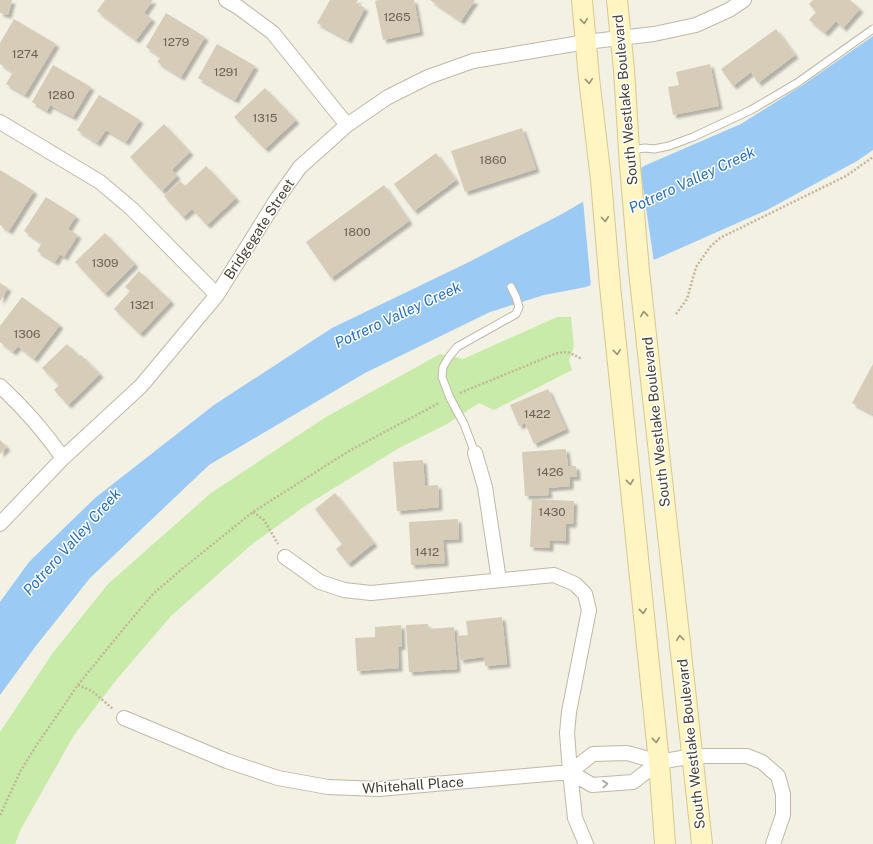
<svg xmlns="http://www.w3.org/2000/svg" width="873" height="844" font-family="'Public Sans',sans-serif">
<defs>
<filter id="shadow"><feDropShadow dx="3.5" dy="3.5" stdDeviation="1" flood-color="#0004"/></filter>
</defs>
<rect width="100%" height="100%" fill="#f3f0e4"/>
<path fill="#c8eba9" d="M557,317H571L574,347L569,360L572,370L494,410L479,403L447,424L399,448L305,506L251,545L171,616L117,679L74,735L21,829L15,844H0V732L52,654L108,584L211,493L326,417L440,354L463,359Z"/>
<path fill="#9bcaf5" d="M873,36V150L857,161L767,210L656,259L586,287L544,295L490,312L365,373L209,465L90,578L35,647L0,695V602L29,562L95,498L214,405L332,328L467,263L562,214L646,165L741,124L803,85Z"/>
<path fill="#f3f0e4" d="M640,167L654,262L591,287L583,200Z"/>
<path fill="#d6ccb8" filter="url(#shadow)" d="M0,0H12L8,15L0,13Z
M105,0H153L144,13L152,19L136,40L97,11Z
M330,0H358L356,3L365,8L348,40L317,23Z
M379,0H414L420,32L383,40L375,1Z
M430,0H475L461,21Z
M813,0H850L860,9L843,28L836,21L825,33L809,20L816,12L809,4Z
M166,13L205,37L181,77L157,62L161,57L146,47Z
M14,19L56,44L25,95L6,84L13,72L0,64V43Z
M776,29L795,55L758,83L751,72L733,86L721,69Z
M217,44L255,66L235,100L198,78Z
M710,64L719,106L673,115L668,87L679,85L676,72Z
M53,65L91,87L73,117L50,105L47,111L32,102Z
M265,88L296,120L265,149L234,117Z
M99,95L140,120L126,142L106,130L97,143L77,130Z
M164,124L190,152L172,170L177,176L162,191L130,157Z
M522,128L536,169L465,192L451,151Z
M436,153L456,180L414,211L394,184Z
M206,166L236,198L207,225L192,209L183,217L164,196L180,181L185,186Z
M0,170L34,191L9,231L0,225Z
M384,185L409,221L331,278L306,242Z
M46,197L76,216L68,229L78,235L64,257L60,254L55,262L37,251L42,243L24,231Z
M105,233L135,264L105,294L75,262Z
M139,271L171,301L140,334L114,309L130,291L125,287Z
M0,283L8,288L0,301Z
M22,297L60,325L34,359L18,346L13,352L0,342V326Z
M67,344L79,356L81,355L100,374L68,405L54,390L59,385L42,368Z
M873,364V414L852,403Z
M548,389L566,429L534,444L525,423L519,426L510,405Z
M0,440L7,447L0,454Z
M566,449L568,466H576L577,477H570V486L548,488L549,495L525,496L522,452Z
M423,460L425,486L438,485L439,507L397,511L393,462Z
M335,493L374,543L348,564L336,549L342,544L315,509Z
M532,499L574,501L573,524H566V541L550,540V548L530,547Z
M458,519L459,539L443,540L445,563L411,565L409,522Z
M502,617L507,664L485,666L484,657L460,660L457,636L468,635L466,621Z
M428,624L429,629L454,627L457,669L409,672L406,625Z
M401,625L402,646L398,647L399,668L357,671L355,638L375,637V627Z"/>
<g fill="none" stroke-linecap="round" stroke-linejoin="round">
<g stroke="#bfb8a6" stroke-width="9">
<path id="service" d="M630,150L645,148L654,149L669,146L693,137L751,110L797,83L873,29
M475,453L464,424L450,398L442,377L443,367L449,357L457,347L516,314L519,307L516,297L511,287"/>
</g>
<g stroke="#bfb8a6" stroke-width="16">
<path id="minor" d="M226,0L238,7L273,33L347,125
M0,122L100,182L132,209L217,295
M0,386C24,408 44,431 63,458
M475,453L485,487L499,580
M0,524L63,458L141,386L217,295L277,199L300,167L347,125L388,97L428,77L473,61L586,42L654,34L696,25L729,10L744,0
M285,557L320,582L344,590L371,593L554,575L575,584L585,594L589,610L569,712L567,733L570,772L575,818L586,844
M124,718L227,761L278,778L328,787L379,789L570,772L593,754L627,753L659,762L693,756H747L762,762L778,776L783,794V815L773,844
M570,772L592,785L633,782L659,762"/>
</g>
<g stroke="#d6c990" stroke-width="22">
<path id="secondary" d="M582,0L589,78L601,180L610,286L659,762L665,844
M617,0L624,70L630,166L639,271L702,844"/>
</g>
<path stroke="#c2b696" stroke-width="2.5" stroke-dasharray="2 2" stroke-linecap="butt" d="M676,314L687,299L696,267L710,247L720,238L846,176L873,157
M460,393L557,353L568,352L582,359
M253,512L264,520L278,544
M78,685L92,691L113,709
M0,815L21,770L36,746L78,685L125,627L153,594L182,569L253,512L349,451L439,403"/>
<use href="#service" stroke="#fff" stroke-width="7"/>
<use href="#minor" stroke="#fff" stroke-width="14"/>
<use href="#secondary" stroke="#fff5c2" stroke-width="20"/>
</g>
<defs><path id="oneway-chevron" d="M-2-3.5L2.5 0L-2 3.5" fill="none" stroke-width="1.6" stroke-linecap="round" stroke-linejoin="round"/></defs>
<g stroke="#999173">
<use href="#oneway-chevron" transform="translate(584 21) rotate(84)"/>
<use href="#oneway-chevron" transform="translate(589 81) rotate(84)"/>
<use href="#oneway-chevron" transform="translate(605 219) rotate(85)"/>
<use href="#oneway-chevron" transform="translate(644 314) rotate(-96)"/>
<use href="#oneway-chevron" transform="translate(617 352) rotate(84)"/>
<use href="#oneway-chevron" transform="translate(630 482) rotate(84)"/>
<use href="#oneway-chevron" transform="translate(643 611) rotate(84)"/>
<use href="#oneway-chevron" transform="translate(680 638) rotate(-96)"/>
<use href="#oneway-chevron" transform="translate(656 740) rotate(84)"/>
</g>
<use stroke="#a2a099" href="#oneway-chevron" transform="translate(605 784) rotate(-5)"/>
<g text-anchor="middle" stroke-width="3" stroke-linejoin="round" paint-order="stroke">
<g font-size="12" fill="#6a6354">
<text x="397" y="21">1265</text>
<text x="176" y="46">1279</text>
<text x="25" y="58">1274</text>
<text x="226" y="76">1291</text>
<text x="61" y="99">1280</text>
<text x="265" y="122">1315</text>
<text x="493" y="164">1860</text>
<text x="357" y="236">1800</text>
<text x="105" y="267">1309</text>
<text x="142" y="309">1321</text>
<text x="27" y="338">1306</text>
<text x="537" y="418">1422</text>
<text x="550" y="476">1426</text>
<text x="552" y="516">1430</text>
<text x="427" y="556">1412</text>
</g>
<g font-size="14" fill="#464033" stroke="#fff">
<text transform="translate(625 100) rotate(-95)" y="5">South Westlake Boulevard</text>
<text transform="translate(259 229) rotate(-57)" y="5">Bridgegate Street</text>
<text transform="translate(656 422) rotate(-96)" y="5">South Westlake Boulevard</text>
<text transform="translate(691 744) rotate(-96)" y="5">South Westlake Boulevard</text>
<text transform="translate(413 785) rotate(-4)" y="5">Whitehall Place</text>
</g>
<g font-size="15" font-style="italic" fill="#2570b9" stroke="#fff">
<text transform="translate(692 180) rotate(-25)" y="5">Potrero Valley Creek</text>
<text transform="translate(398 315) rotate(-25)" y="5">Potrero Valley Creek</text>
<text transform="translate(72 542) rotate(-48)" y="5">Potrero Valley Creek</text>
</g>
</g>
</svg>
